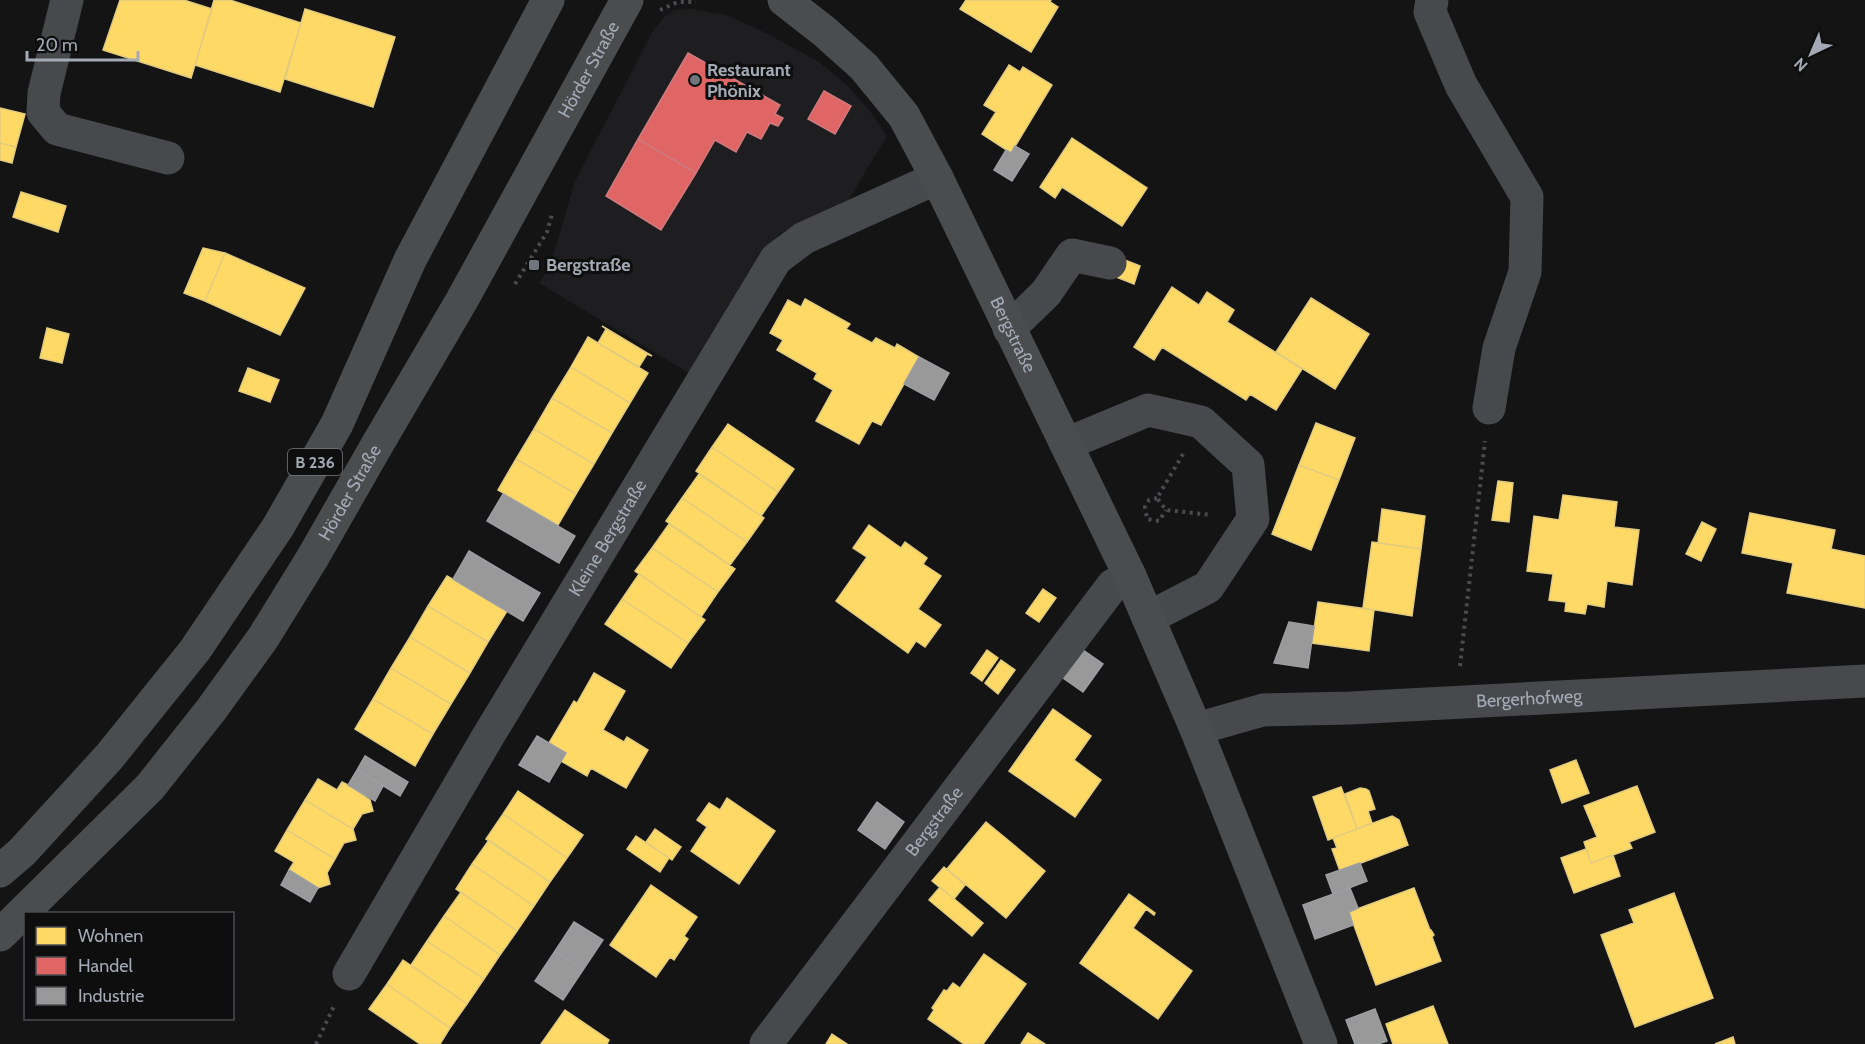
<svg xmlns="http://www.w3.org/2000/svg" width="1865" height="1044" font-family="Cabin,sans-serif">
<rect width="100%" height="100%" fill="#141414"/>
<path fill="#1e1e20" d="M691,9L726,15L766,33L819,62L849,87L870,111L887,136L846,204L782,232L764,251L689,373L539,283L550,267L575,181L653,31L665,16L675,10Z"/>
<path fill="#ffd966" stroke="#e3cb7e" stroke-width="1.5" d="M120,0H184L212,9L191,78L103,50Z
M214,0H230L301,23L280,92L195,65Z
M966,0H1051L1050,2L1058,7L1031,52L960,9Z
M305,9L395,37L373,107L285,79Z
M1009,65L1020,72L1023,67L1052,85L1011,153L982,134L996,112L984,105Z
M0,108L25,114L16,147L0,143Z
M1072,138L1147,188L1122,226L1062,187L1055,198L1040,187Z
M0,143L16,147L12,163L0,160Z
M21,192L66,206L58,232L13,217Z
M203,248L225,253L205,301L184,293Z
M225,253L305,288L280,335L205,301Z
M1112,255L1140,266L1134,284L1106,273Z
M1172,287L1199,305L1207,292L1234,310L1227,322L1302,369L1276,410L1250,394L1246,400L1162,347L1154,360L1134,347Z
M1311,298L1369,334L1335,389L1276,352Z
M805,299L850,324L846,329L872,343L876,338L895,348L897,344L919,357L881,425L872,421L859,444L816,421L833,390L814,379L817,373L777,350L783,340L770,333L788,300L801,307Z
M602,326L652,356L647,354L639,367L598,343L606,329Z
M47,328L69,334L62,363L40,358Z
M588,337L648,373L630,403L571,367Z
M571,367L630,403L612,433L552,398Z
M248,368L279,380L270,402L239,391Z
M552,398L612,433L594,464L534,429Z
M1316,423L1355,438L1339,480L1299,465Z
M728,424L794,469L778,492L712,447Z
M534,429L594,464L576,494L516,459Z
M712,447L778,492L761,516L696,471Z
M516,459L576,494L558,525L498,490Z
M1299,465L1339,480L1311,550L1272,534Z
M699,474L764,518L747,542L682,498Z
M1498,481L1513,483L1509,522L1492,520Z
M1563,495L1617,502L1614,527L1639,530L1632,585L1607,581L1604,607L1587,604L1585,614L1565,611L1566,602L1549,600L1553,574L1527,571L1534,516L1559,520Z
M682,498L747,542L730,565L666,521Z
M1382,509L1425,516L1421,549L1378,543Z
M1750,513L1835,530L1831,549L1865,556V608L1787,593L1793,563L1742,553Z
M1702,522L1716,529L1701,561L1686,554Z
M669,524L735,569L718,592L652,548Z
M869,525L901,548L905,542L927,558L923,564L941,576L918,609L941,625L925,647L916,641L908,653L836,601L867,557L853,548Z
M1372,542L1421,549L1412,616L1363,608Z
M652,548L718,592L701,617L635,571Z
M639,574L705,620L688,643L622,599Z
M447,576L507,611L488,642L428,606Z
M1043,589L1056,598L1039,622L1026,613Z
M622,599L688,643L671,668L605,624Z
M1318,602L1374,610L1369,651L1312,643Z
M428,606L488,642L470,673L410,637Z
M410,637L470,673L451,704L391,668Z
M987,650L998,658L982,681L971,673Z
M1001,660L1015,670L998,694L985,683Z
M391,668L451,704L433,734L373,699Z
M594,673L625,691L603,730L624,742L627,737L648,750L626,788L591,768L587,776L561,761L566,753L549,743L574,701L577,703Z
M373,699L433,734L415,766L355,729Z
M1053,709L1091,736L1074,760L1101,780L1075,817L1009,771Z
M1576,760L1589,793L1562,803L1550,770Z
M318,779L337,790L342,782L348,785L370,800L373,811L362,814L353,829L305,800Z
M1637,786L1655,832L1629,842L1632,848L1591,863L1584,842L1597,837L1584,806Z
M1341,787L1357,829L1328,840L1313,797Z
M1360,788L1366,789L1369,791L1375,809L1368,811L1372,823L1357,829L1345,794Z
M518,791L583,835L567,858L503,814Z
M727,798L775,831L739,884L691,851L707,827L697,820L709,803L720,810Z
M305,800L353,829L356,840L344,843L335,859L287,830Z
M503,814L567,858L550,882L486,839Z
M1392,816L1399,820L1408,845L1340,871L1332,849L1337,848L1333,838Z
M986,822L1045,871L1006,918L947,869Z
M655,829L681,847L672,860L646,842Z
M287,830L335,859L327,873L330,884L318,888L289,870L294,862L275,851Z
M636,836L669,858L660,872L627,849Z
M489,840L550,882L534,906L472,864Z
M1586,849L1591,863L1613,855L1620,876L1574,893L1561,858Z
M472,864L534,906L517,931L456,889Z
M944,867L965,885L954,899L932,881Z
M651,885L697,917L684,936L688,939L674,960L670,957L656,977L610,945Z
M940,887L983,923L972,936L929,900Z
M1414,888L1430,930H1431L1434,935L1432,937L1441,961L1376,985L1349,912Z
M461,892L517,931L500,955L444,916Z
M1674,893L1713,998L1635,1027L1601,935L1634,923L1629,910Z
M1129,894L1155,913L1154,915L1146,909L1133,928L1192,971L1158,1019L1080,963Z
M444,916L500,955L484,979L427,941Z
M427,941L484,979L467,1004L411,965Z
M984,954L1026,984L983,1044H964L928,1019L934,1010L932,1008L944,990L947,991L953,983L960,988Z
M403,960L467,1004L450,1028L387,984Z
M387,984L450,1028L440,1044H420L369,1009Z
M1433,1006L1448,1044H1393L1386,1024Z
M565,1010L609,1040L607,1044H541Z
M1028,1033L1045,1044H1021Z
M832,1034L847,1044H826Z
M1733,1037L1735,1044H1715Z"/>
<path fill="#e06666" stroke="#ce7a7e" stroke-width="1.5" d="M688,53L780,105L775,114L783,118L778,126L770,123L761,139L747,132L736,152L715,140L696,173L638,139Z
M824,91L851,106L835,134L808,119Z
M638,139L696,173L661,230L606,196Z"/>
<path fill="#999" stroke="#9c9ea2" stroke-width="1.5" d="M1015,146L1029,154L1012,181L994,170L1006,150L1011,153Z
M919,357L949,373L934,400L904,384Z
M503,494L575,536L559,563L487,521Z
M469,551L540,593L523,621L453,579Z
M1289,622L1314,626L1308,668L1274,663Z
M1076,645L1103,664L1083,692L1056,673Z
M537,736L566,753L549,782L519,765Z
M365,756L408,782L400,796L357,770Z
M357,770L383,786L375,801L348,785Z
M877,802L904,822L885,849L858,830Z
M1360,863L1367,881L1333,894L1326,875Z
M289,870L318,888L310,902L281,885Z
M1350,888L1358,908L1349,912L1353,925L1315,939L1303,905Z
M574,922L603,940L583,970L555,951Z
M555,951L583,970L563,1000L535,981Z
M1375,1009L1387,1041L1378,1044H1355L1346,1020Z"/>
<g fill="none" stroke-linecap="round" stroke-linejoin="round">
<path stroke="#494b4e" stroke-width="4" stroke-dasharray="3 4.5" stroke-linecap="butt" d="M660,10L678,2H696
M515,284L547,232L552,214
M1183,454L1157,498L1166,510L1212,515
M1157,498L1149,500L1145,507L1147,519L1159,521L1166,510
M1460,666L1485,441
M316,1044L335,1004"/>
<g stroke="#47494d" stroke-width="33">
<path d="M67,0L44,93L43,112L57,129L168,158"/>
<path d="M1432,0L1430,12L1461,85L1527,197L1525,272L1499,348L1489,408"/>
<path d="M1009,329L1046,293L1072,255L1110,263"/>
<path d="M1066,444L1148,410L1201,422L1248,465L1253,519L1208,587L1148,618"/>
<path id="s1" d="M1196,729L1263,710L1350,708L1865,681"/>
<path id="s2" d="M349,974L487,738L776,259L804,238L937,178"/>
<path id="s3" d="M766,1044L1113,585L1130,576"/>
</g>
<g stroke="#4a4c4e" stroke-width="33">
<path id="s4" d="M784,0L825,32L864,67L904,116L937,178L1130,576L1196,729L1321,1044"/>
<path d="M0,871L22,852L109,757L195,650L278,527L337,424L410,260L548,0"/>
<path id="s5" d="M0,935L150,787L211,710L263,638L313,557L377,445L462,300L627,0"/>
</g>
</g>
<g fill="#71767d" stroke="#0e0e0f" stroke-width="2">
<circle cx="695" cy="80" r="6"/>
<rect x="528" y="259" width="12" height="12" rx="3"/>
</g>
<g text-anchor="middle" stroke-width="6" stroke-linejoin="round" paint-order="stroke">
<rect fill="#0e0e0f" stroke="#767b84" stroke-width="1.5" x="288" y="449" width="54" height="26" rx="4.5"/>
<g font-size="16" font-weight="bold" fill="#a3aab6">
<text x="315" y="468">B 236</text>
</g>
<g font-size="18" fill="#a3aab6" stroke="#0e0e0f">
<text dy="6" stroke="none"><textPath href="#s5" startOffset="1053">Hörder Straße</textPath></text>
<text dy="6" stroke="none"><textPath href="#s4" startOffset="412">Bergstraße</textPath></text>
<text dy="6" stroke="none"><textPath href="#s5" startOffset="567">Hörder Straße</textPath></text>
<text dy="6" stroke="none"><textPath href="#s2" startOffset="507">Kleine Bergstraße</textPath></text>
<text dy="6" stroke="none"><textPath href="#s1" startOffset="336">Bergerhofweg</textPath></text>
<text dy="6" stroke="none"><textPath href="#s3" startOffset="279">Bergstraße</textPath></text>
</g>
<g font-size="18" font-weight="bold" fill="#a3aab6" stroke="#0e0e0f" text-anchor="start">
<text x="707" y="76">Restaurant<tspan x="707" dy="21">Phönix</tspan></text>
<text x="546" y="271">Bergstraße</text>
</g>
</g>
<rect x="24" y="912" width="210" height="108" fill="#0e0e0f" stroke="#4a4c52" stroke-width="1.5"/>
<rect x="36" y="927" width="30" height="18" fill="#ffd966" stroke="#4a4c52" stroke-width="1.5"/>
<text x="78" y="942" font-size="18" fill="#a3aab6">Wohnen</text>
<rect x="36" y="957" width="30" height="18" fill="#e06666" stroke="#4a4c52" stroke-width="1.5"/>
<text x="78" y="972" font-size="18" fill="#a3aab6">Handel</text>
<rect x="36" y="987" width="30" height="18" fill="#999999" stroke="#4a4c52" stroke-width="1.5"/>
<text x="78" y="1002" font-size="18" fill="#a3aab6">Industrie</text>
<g transform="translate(1811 54) rotate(224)" stroke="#0e0e0f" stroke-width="4.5" paint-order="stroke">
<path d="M0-4.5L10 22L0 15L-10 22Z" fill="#a3aab6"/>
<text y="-9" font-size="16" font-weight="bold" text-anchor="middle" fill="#a3aab6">N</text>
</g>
<path d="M27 51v9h111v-9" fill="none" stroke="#a3aab6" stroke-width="3"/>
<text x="36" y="51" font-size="18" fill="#a3aab6" stroke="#0e0e0f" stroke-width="4.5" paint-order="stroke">20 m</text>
</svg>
